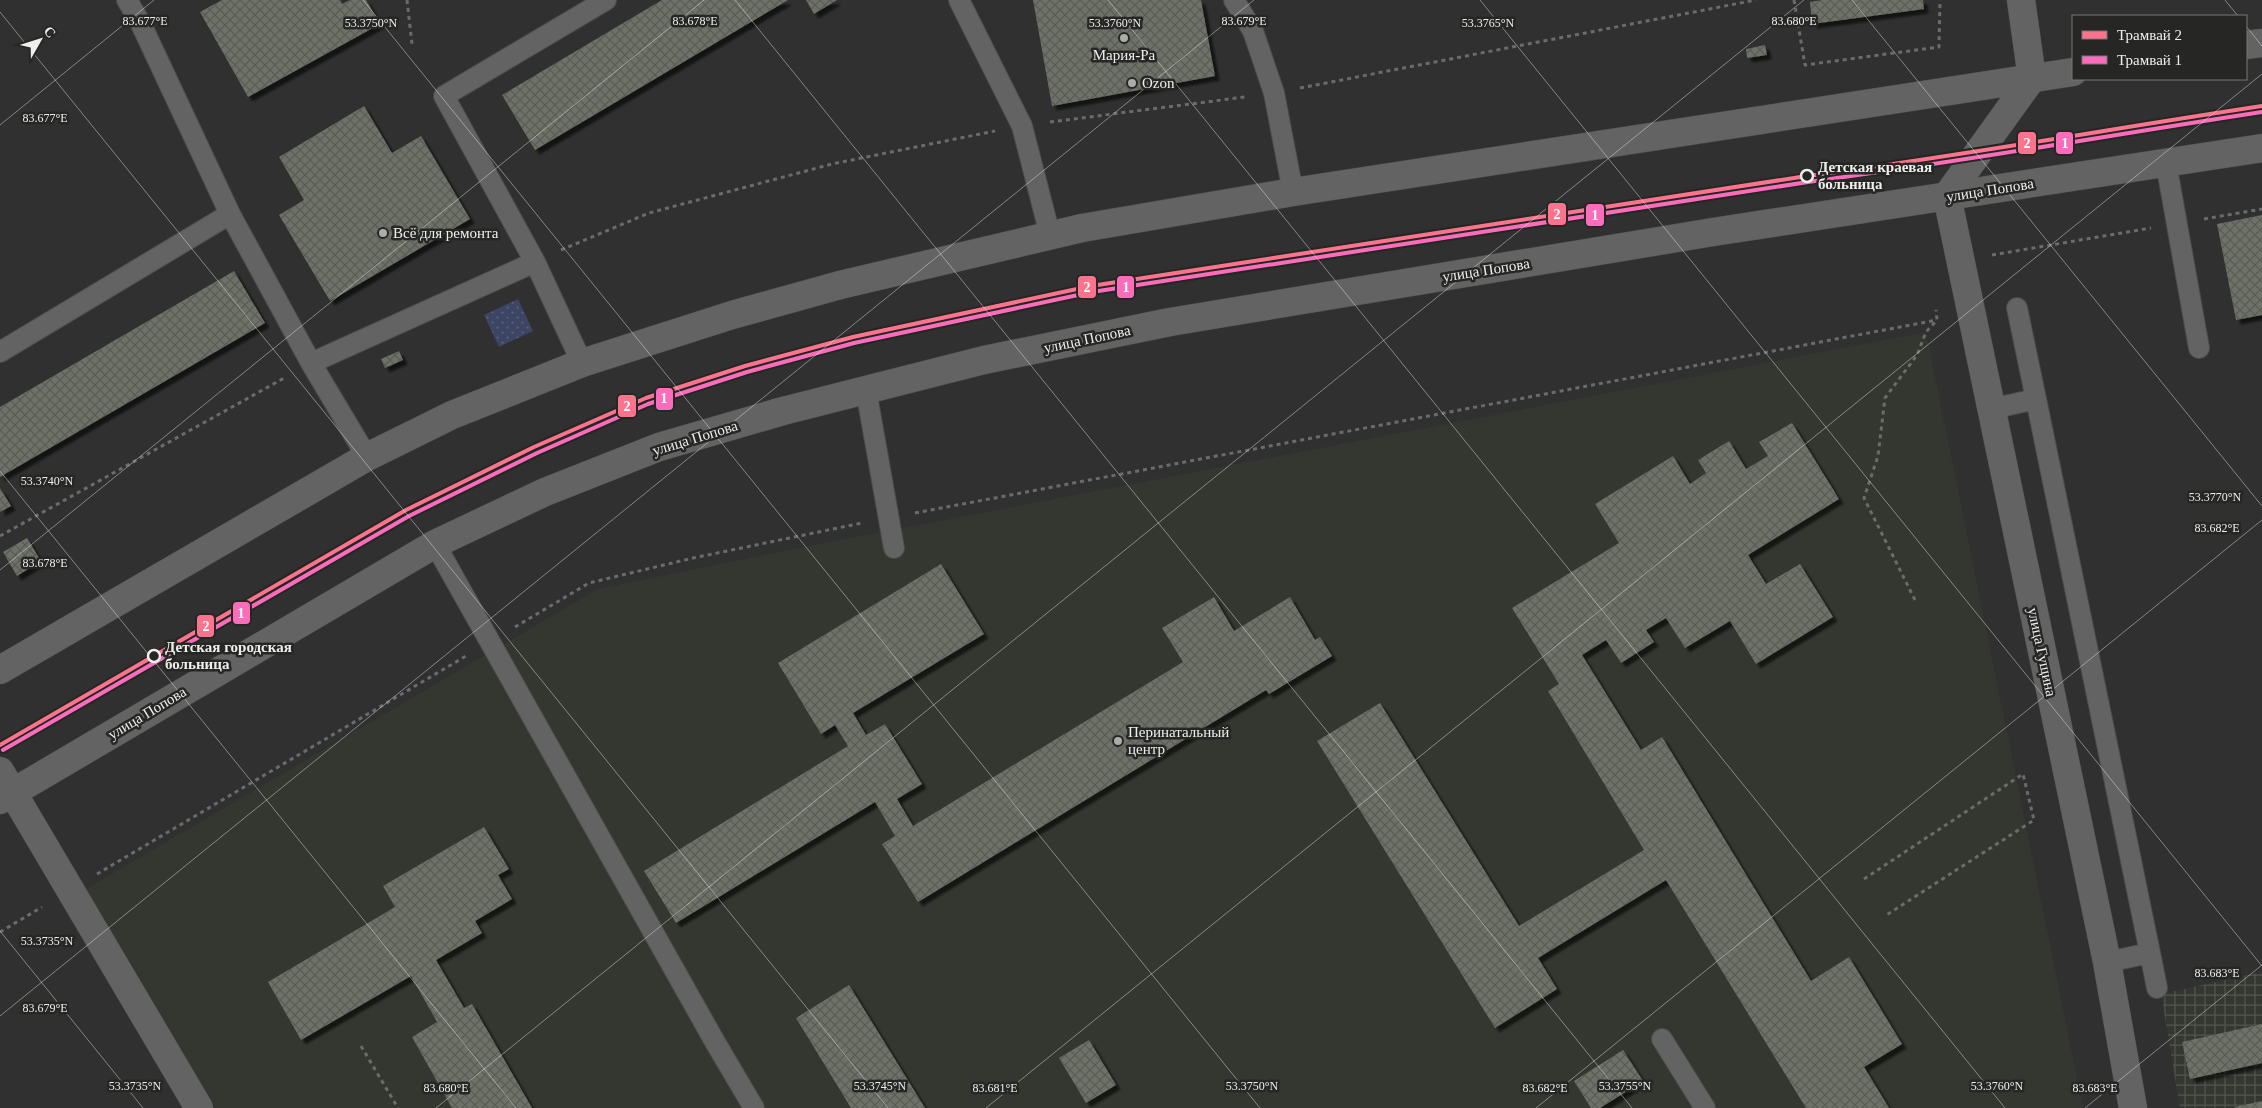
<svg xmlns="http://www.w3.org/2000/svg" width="2262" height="1108" font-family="Georgia,serif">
<defs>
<pattern id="industrial-grid" width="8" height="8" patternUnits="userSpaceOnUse" patternTransform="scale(1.25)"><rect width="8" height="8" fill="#343730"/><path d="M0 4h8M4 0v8" fill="none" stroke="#52544e"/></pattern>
<pattern id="grass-dots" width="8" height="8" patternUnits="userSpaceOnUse" patternTransform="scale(1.25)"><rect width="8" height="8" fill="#3c4563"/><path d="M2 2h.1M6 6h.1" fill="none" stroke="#58607a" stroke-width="1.8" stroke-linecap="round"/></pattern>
<pattern id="building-cross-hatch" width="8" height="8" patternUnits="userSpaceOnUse" patternTransform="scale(1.25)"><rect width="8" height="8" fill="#6e7167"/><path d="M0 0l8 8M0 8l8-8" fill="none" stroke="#5a5c57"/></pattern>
<filter id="shadow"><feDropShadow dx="4.5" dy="4.5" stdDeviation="1" flood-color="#0009"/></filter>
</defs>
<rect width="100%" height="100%" fill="#303030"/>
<path fill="#343730" d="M1926,332L2083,1108H216L86,889L598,589L788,550Z"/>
<path fill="url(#industrial-grid)" d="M2262,972V1108H2180L2161,994Z"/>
<path fill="url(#grass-dots)" d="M518,299L533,331L499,347L484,315Z"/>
<path fill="url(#building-cross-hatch)" filter="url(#shadow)" d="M222,0H340L342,4L350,0H366L380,24L248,97L200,12Z
M662,0H788L535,150L502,95Z
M806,0H837L814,14Z
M1033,0H1201L1215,76L1052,106Z
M1822,0H1923L1924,9L1812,24L1810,2Z
M1765,45L1767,55L1747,58L1746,49Z
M364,106L392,153L421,136L470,219L330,301L279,215L304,200L279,157Z
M2262,215V315L2236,320L2217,224Z
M234,271L265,323L0,477V407Z
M399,351L403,360L385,368L381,359Z
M1792,423L1839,499L1748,555L1766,584L1800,564L1833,617L1756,664L1730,621L1685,648L1666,618L1646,630L1654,642L1621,663L1606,640L1582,655L1641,750L1662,737L1811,981L1849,957L1902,1044L1864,1067L1889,1108H1806L1666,880L1538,958L1557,989L1495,1028L1317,741L1380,703L1519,926L1644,850L1548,691L1559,684L1512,608L1619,543L1595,504L1673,456L1690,484L1706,473L1698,460L1729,441L1746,469L1768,456L1759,442Z
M0,488L11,506L0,512Z
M27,538L41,561L17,576L3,552Z
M941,564L984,634L853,713L866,735L885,724L922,784L897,799L913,826L1183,662L1162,628L1214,597L1234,631L1290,597L1315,640L1320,637L1332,656L1269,694L1266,690L918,902L882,844L895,836L875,802L676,923L644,871L848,746L835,725L821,734L778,663Z
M484,827L509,869L498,875L512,899L475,921L482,933L436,960L464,1008L472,1004L532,1108H452L412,1037L437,1022L411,976L301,1040L268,982L395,907L383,886Z
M849,985L925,1108H851L796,1018Z
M2262,1024V1063L2190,1079L2182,1042Z
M1089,1040L1116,1085L1086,1103L1059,1058Z
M1623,1050L1643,1081L1600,1108H1591L1574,1081Z
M2262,1101V1108H2236L2235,1107Z"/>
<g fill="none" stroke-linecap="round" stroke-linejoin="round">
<g stroke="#4c4c4b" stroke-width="22">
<path id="lane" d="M127,0L141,24L230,214
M959,0L1022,126L1050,235
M1234,0L1253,31L1274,93L1293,192
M2166,163L2199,348
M2017,308L2036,399
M0,352L230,214L311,363L367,457
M311,363L535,262
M582,363L535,262L444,96L606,0
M866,390L894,548
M1991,409L2036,399L2150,953L2107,962
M435,544L715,1042L754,1108
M2150,953L2157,988
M1662,1039L1705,1108"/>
</g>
<g stroke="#4c4c4b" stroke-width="29">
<path id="street" d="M2021,0L2032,78L1947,196L2107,962L2133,1108
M0,771L199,1108"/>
</g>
<g stroke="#4c4c4b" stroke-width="29">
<path id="secondary" d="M2246,45L2262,43
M0,670L367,457L452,415L582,363L732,315L840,285L1082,228L1293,192L2073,72
M0,800L435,544L545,492L659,447L783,411L984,360L1170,322L1713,232L2262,148"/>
</g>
<path stroke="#6b6b6b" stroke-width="3" stroke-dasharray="4 4" stroke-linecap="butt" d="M407,0L412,44
M1794,0L1805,65L1939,47L1940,0
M1300,88L1756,0
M1050,122L1245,97
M2204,219L2262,209
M561,250L649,213L832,164L995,131
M1992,255L2151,228
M915,513L1937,320
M0,536L286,377
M1915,600L1864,498L1878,456L1885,398L1917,355L1926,332L1937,320L1936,310
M515,627L589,583L693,558L862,523
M97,874L466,656
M1864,879L2023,774L2034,820L1885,916
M0,932L42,907
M361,1046L398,1108"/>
<use href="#lane" stroke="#636363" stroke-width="20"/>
<use href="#street" stroke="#636363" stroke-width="28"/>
<use href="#secondary" stroke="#636363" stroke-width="28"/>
<g stroke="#262725" stroke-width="8">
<path id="tram-1" d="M0,745L406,510L534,447L646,398L745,366L853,337L1091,286L1807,176C1959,156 2110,129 2262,106"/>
</g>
<g stroke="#262725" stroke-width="8">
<path id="tram-2" d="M3,750L409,516L537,453L648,404L747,372L854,343L1092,292L1808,182C1960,162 2111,135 2262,112"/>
</g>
<use href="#tram-1" stroke="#fc738d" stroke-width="4"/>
<use href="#tram-2" stroke="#fb6dba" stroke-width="4"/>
</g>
<path fill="none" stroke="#eeeeed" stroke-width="1" stroke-opacity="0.45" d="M363,0L1260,1108M735,0L1632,1108M1108,0L2005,1108M1480,0L2262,966M1852,0L2262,506M2225,0L2238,16M0,12L888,1108M2246,26L2262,46M0,125L154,0M0,471L516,1108M0,570L704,0M0,931L143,1108M0,1016L1254,0M436,1108L1804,0M986,1108L2262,74M1536,1108L2262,520M2085,1108L2262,965"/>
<g fill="#acacab" stroke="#262725" stroke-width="2">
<circle cx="1124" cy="38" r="5"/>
<circle cx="1132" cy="83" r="5"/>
<circle cx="383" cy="233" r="5"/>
<circle cx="1118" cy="741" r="5"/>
</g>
<g fill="#262725" stroke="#eeeeed" stroke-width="2.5">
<circle cx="1807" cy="176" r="6"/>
<circle cx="154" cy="656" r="6"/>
</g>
<g text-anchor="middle" stroke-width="5" stroke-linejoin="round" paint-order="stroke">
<g font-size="15" fill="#eeeeed" stroke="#262725" text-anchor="start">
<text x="1124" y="60" text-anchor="middle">Мария-Ра</text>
<text x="1142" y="88">Ozon</text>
<text x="393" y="238">Всё для ремонта</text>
<text x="1128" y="737">Перинатальный<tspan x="1128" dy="17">центр</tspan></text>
</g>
<g font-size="15" font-weight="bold" fill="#eeeeed" stroke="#262725" text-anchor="start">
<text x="1818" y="172">Детская краевая<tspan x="1818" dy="17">больница</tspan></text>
<text x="165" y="652">Детская городская<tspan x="165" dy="17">больница</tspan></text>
</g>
<g font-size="15" fill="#eeeeed" stroke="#262725">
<text transform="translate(1990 190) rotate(-9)" y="5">улица Попова</text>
<text transform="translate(1486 270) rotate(-9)" y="5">улица Попова</text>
<text transform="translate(1087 339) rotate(-12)" y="5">улица Попова</text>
<text transform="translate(695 438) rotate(-17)" y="5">улица Попова</text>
<text transform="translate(2042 652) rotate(78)" y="5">улица Гущина</text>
<text transform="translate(147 713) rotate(-31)" y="5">улица Попова</text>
</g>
</g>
<g font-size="12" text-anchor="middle" fill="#eeeeed" stroke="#262725" stroke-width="5" stroke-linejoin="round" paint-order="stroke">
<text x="145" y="25">83.677°E</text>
<text x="695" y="25">83.678°E</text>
<text x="1244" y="25">83.679°E</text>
<text x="1794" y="25">83.680°E</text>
<text x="371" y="27">53.3750°N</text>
<text x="1115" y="27">53.3760°N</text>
<text x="1488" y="27">53.3765°N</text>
<text x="45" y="122">83.677°E</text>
<text x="47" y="485">53.3740°N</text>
<text x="2215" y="501">53.3770°N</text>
<text x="2217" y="532">83.682°E</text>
<text x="45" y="567">83.678°E</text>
<text x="47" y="945">53.3735°N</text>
<text x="2217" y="977">83.683°E</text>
<text x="45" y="1012">83.679°E</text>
<text x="135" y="1090">53.3735°N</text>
<text x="880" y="1090">53.3745°N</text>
<text x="1252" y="1090">53.3750°N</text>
<text x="1625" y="1090">53.3755°N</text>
<text x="1997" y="1090">53.3760°N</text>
<text x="446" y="1092">83.680°E</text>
<text x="995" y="1092">83.681°E</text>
<text x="1545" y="1092">83.682°E</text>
<text x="2095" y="1092">83.683°E</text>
</g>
<g stroke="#262725" stroke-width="2">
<rect x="2017" y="131" width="20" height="24" rx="5" fill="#fc738d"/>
<rect x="2055" y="131" width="19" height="24" rx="5" fill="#fb6dba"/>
<rect x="1547" y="202" width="20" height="24" rx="5" fill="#fc738d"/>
<rect x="1585" y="203" width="20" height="24" rx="5" fill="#fb6dba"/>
<rect x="1116" y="275" width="19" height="24" rx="5" fill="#fb6dba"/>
<rect x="1077" y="275" width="20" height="24" rx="5" fill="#fc738d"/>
<rect x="655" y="387" width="19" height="24" rx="5" fill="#fb6dba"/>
<rect x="617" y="394" width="20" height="24" rx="5" fill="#fc738d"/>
<rect x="232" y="601" width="19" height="24" rx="5" fill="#fb6dba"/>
<rect x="196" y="614" width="19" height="24" rx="5" fill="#fc738d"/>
</g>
<g font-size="14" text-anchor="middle" font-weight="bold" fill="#fff">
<text x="2027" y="148">2</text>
<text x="2065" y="148">1</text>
<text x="1557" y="219">2</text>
<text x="1595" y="220">1</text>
<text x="1126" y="292">1</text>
<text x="1087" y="292">2</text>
<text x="664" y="403">1</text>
<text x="627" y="411">2</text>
<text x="241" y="618">1</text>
<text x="206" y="631">2</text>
</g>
<rect x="2072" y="15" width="175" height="65" fill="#262725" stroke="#767775"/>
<rect x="2082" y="31" width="25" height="8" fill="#fc738d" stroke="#767775"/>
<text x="2117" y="40" font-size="15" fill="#eeeeed">Трамвай 2</text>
<rect x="2082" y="56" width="25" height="8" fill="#fb6dba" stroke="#767775"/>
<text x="2117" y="65" font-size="15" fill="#eeeeed">Трамвай 1</text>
<g transform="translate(40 40) rotate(51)" stroke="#262725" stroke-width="4" paint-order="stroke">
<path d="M0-4L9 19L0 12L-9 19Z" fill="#eeeeed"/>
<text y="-8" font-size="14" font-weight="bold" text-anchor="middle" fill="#eeeeed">С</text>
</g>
</svg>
